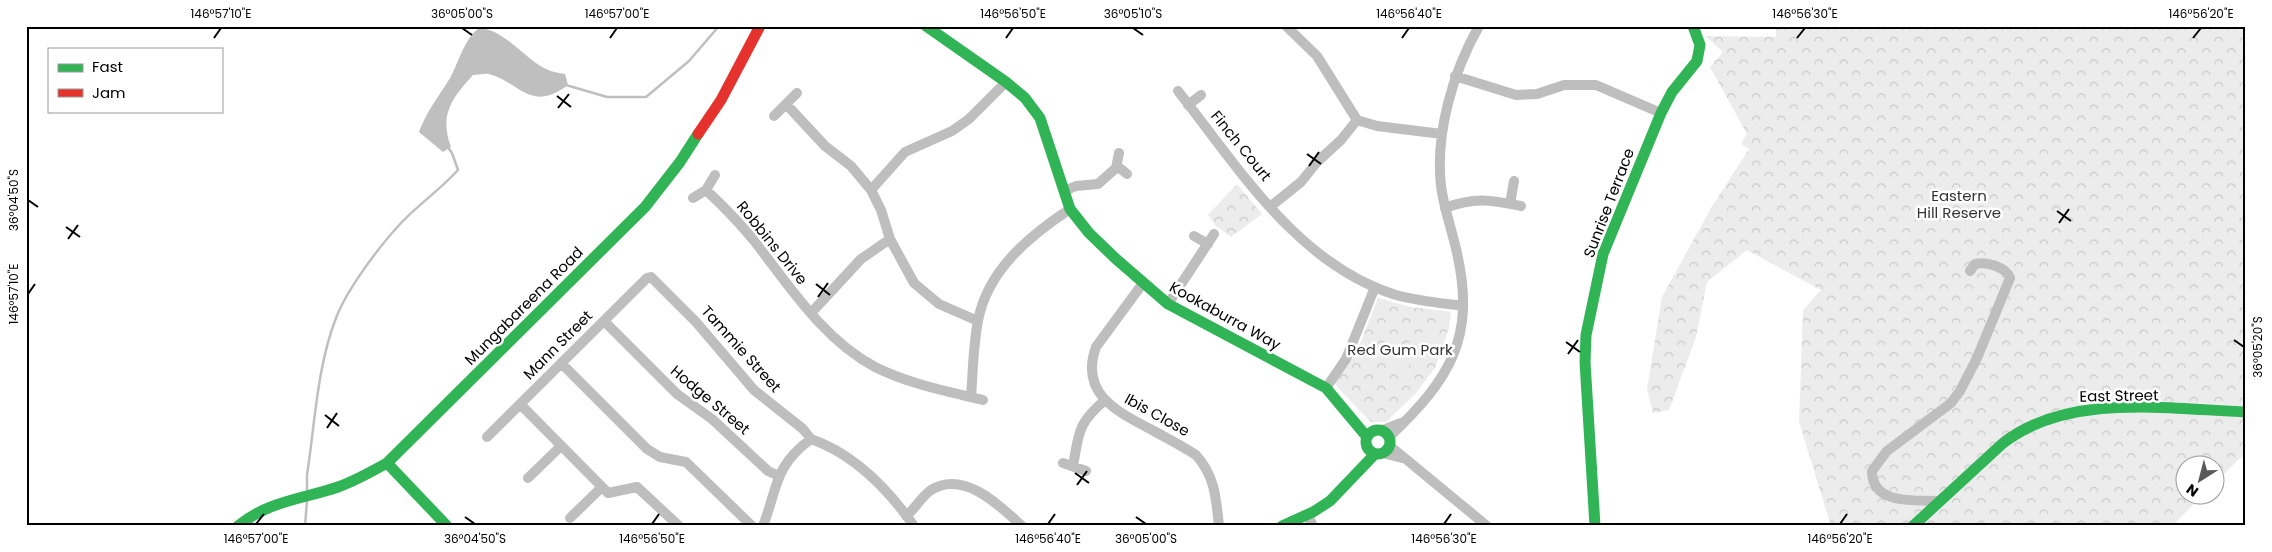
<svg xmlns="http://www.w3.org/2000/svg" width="2272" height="552" font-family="Poppins,sans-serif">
<defs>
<pattern id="forest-crowns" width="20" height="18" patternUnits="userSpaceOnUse" patternTransform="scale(1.25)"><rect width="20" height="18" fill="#ececec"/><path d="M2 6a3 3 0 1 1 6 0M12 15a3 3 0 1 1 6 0" fill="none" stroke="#c9c9c9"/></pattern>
</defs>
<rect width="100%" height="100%" fill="#fff"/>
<path fill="url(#forest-crowns)" d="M1776,26H2246V462L2241,457L2215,483L2214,464H2184V494L2203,495L2172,526H1831L1799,422L1803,310L1821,290L1747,250L1707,282L1696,337L1669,410L1653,413L1647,389L1662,297L1711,208L1749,149L1741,144L1747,134L1710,67L1723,52L1705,36L1776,37Z
M1237,184L1262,214L1231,237L1216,226L1208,215Z
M1378,298L1411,307L1451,312L1449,328L1435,368L1415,394L1386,422H1371L1338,388L1335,383L1360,344Z"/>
<path fill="#ececec" d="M1426,330L1437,344L1403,370L1392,356Z"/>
<path fill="#bfbfbf" d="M479,28C504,29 525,59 546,69C552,72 559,73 565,74L568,85C530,113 521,83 489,74C484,73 478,75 473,75C452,98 439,115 451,147L443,152L419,132C426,112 439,96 450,78C459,62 464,39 479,28Z"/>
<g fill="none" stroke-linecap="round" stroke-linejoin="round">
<path stroke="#bfbfbf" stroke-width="2.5" d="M566,85L607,97H646L689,61L719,26
M307,490V475C315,423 317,367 336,318C347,289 381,244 402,222C420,203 441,189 458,170L452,153L447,146
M305,526L307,500"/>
<path stroke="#bebebe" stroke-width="10" d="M1286,26L1317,56L1357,120L1377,126L1442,134
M1455,76L1516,95L1537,94L1564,85H1596L1661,113
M1178,91C1238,167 1298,265 1396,295C1418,301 1441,303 1463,306
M786,104L825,146L851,166L871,190L881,210L890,239L914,283L939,304L978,321
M1188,105L1201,95
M774,116L797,93
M1116,168L1119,153
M706,190C723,206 740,223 755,242C790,287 823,339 875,367C909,384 946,391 983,400
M871,190L905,152L952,131L969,119L1006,82
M1064,191L1076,186L1098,184L1116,168L1121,169L1127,174
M693,198L706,190L715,175
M1510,204L1514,181
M1271,206L1301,182L1317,162L1341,140L1357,120
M1445,208C1475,197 1490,200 1521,206
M1194,236L1208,244
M1143,283L1096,347C1079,394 1118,412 1152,430C1167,438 1182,446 1196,455C1215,476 1216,498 1219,526
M1168,304L1214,234
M811,313L861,259L890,239
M604,321L677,394L712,419L768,471L779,476
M561,363L647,449L660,457L686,462L752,526
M1326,388L1346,359L1375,287
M971,397C973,372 973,346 978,321C987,271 1029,236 1070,209
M520,404L608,493L637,487L679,526
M1383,430L1401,423
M1390,436C1450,379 1476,338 1457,253C1452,230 1444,209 1441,186C1435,133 1453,72 1479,26
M487,437L647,278L651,277L696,322L754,390L803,429L811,439
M811,439C854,454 888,489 914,526
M1390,446L1487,526
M1383,453L1402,458
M1063,463L1086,471
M1073,466C1079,434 1077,424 1104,401
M528,478L561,446
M1939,501C1914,500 1872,505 1872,471L1887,451L1951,403L1960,391L1977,358L2010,278C2006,267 1986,261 1975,264L1970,271
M906,516C916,508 921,497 931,490C964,470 999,505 1022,526
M1308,516L1313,526
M570,518L602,487
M763,526C778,487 774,466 811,439"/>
<path stroke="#30b455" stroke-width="11" d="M926,26L1006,82L1025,98L1040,118L1070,209L1089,233L1115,258L1168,304L1326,388L1367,437
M1366 442a12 12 0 1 1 24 0a12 12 0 1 1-24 0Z
M387,463L447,526
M238,526C268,501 303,499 338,487C355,481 371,472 387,463L645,207L680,162L698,134
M1282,526L1313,512L1330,501L1375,454
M1595,526L1585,362L1586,335L1603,254L1661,113L1672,92L1697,61L1700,45L1693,26
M1913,526L2002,444C2067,392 2169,409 2246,412"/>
<path stroke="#e5322d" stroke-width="11" d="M698,134L721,100L760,26"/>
</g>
<path fill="none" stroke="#000" stroke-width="2" d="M462,28L472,35M1133,28L1143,35M214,38L221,28M610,38L617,28M1006,38L1013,28M1402,38L1409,28M1797,38L1805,28M2193,38L2201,28M557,96L571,107M558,108L569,94M1307,154L1321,164M1309,166L1319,152M28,200L38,207M2057,211L2071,221M2059,223L2069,209M66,227L80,237M68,239L78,225M816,284L830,295M28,294L35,284M818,297L828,283M2234,340L2244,347M1566,342L1580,352M1568,354L1578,340M325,415L339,426M327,428L337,413M1075,473L1089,483M1077,485L1087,471M465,517L475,524M1136,517L1146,524M256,524L264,514M652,524L659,514M1048,524L1055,514M1444,524L1451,514M1840,524L1847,514"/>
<g text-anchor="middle" stroke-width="5" stroke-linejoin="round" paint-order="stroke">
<g font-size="15" fill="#000" stroke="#fff">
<text transform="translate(1241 146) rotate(51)" y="5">Finch Court</text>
<text transform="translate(1609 203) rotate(-69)" y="5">Sunrise Terrace</text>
<text transform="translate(772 243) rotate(51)" y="5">Robbins Drive</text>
<text transform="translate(524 306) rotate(-45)" y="5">Mungabareena Road</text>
<text transform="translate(1225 316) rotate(29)" y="5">Kookaburra Way</text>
<text transform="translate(558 345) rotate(-45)" y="5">Mann Street</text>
<text transform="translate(741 349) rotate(48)" y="5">Tammie Street</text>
<text transform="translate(2119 396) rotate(-1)" y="5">East Street</text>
<text transform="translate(710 400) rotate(40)" y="5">Hodge Street</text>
<text transform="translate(1157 415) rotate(29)" y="5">Ibis Close</text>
</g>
<g font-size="15" fill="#333" stroke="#fff">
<text x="1959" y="201">Eastern<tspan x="1959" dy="17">Hill Reserve</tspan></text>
<text x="1400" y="355">Red Gum Park</text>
</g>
</g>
<rect width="2272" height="552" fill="none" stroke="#ffffff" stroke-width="55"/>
<rect x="48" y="48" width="175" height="65" fill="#ffffff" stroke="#999999"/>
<rect x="58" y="64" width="25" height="8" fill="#30b455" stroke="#999999"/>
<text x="92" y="72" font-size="15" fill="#000000">Fast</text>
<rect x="58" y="89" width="25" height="8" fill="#e5322d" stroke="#999999"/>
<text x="92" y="98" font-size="15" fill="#000000">Jam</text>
<g transform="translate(2200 480) rotate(216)"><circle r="24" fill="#ffffff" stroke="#999999"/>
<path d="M0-4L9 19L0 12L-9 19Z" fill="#595959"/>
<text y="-8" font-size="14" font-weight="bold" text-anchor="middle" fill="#000000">N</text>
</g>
<rect x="28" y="28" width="2216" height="496" fill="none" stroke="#000" stroke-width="2"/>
<g font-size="12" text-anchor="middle" fill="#000">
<text x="221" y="18">146°57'10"E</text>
<text x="462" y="18">36°05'00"S</text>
<text x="617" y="18">146°57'00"E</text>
<text x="1013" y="18">146°56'50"E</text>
<text x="1133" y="18">36°05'10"S</text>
<text x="1409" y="18">146°56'40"E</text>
<text x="1805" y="18">146°56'30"E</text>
<text x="2201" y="18">146°56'20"E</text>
<text transform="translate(14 200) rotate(-90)" y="4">36°04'50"S</text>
<text transform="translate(14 294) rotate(-90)" y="4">146°57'10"E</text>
<text transform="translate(2258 347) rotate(-90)" y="4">36°05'20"S</text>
<text x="256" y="543">146°57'00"E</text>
<text x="475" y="543">36°04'50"S</text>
<text x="652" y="543">146°56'50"E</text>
<text x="1048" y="543">146°56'40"E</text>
<text x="1146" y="543">36°05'00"S</text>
<text x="1444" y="543">146°56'30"E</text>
<text x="1840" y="543">146°56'20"E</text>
</g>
</svg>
